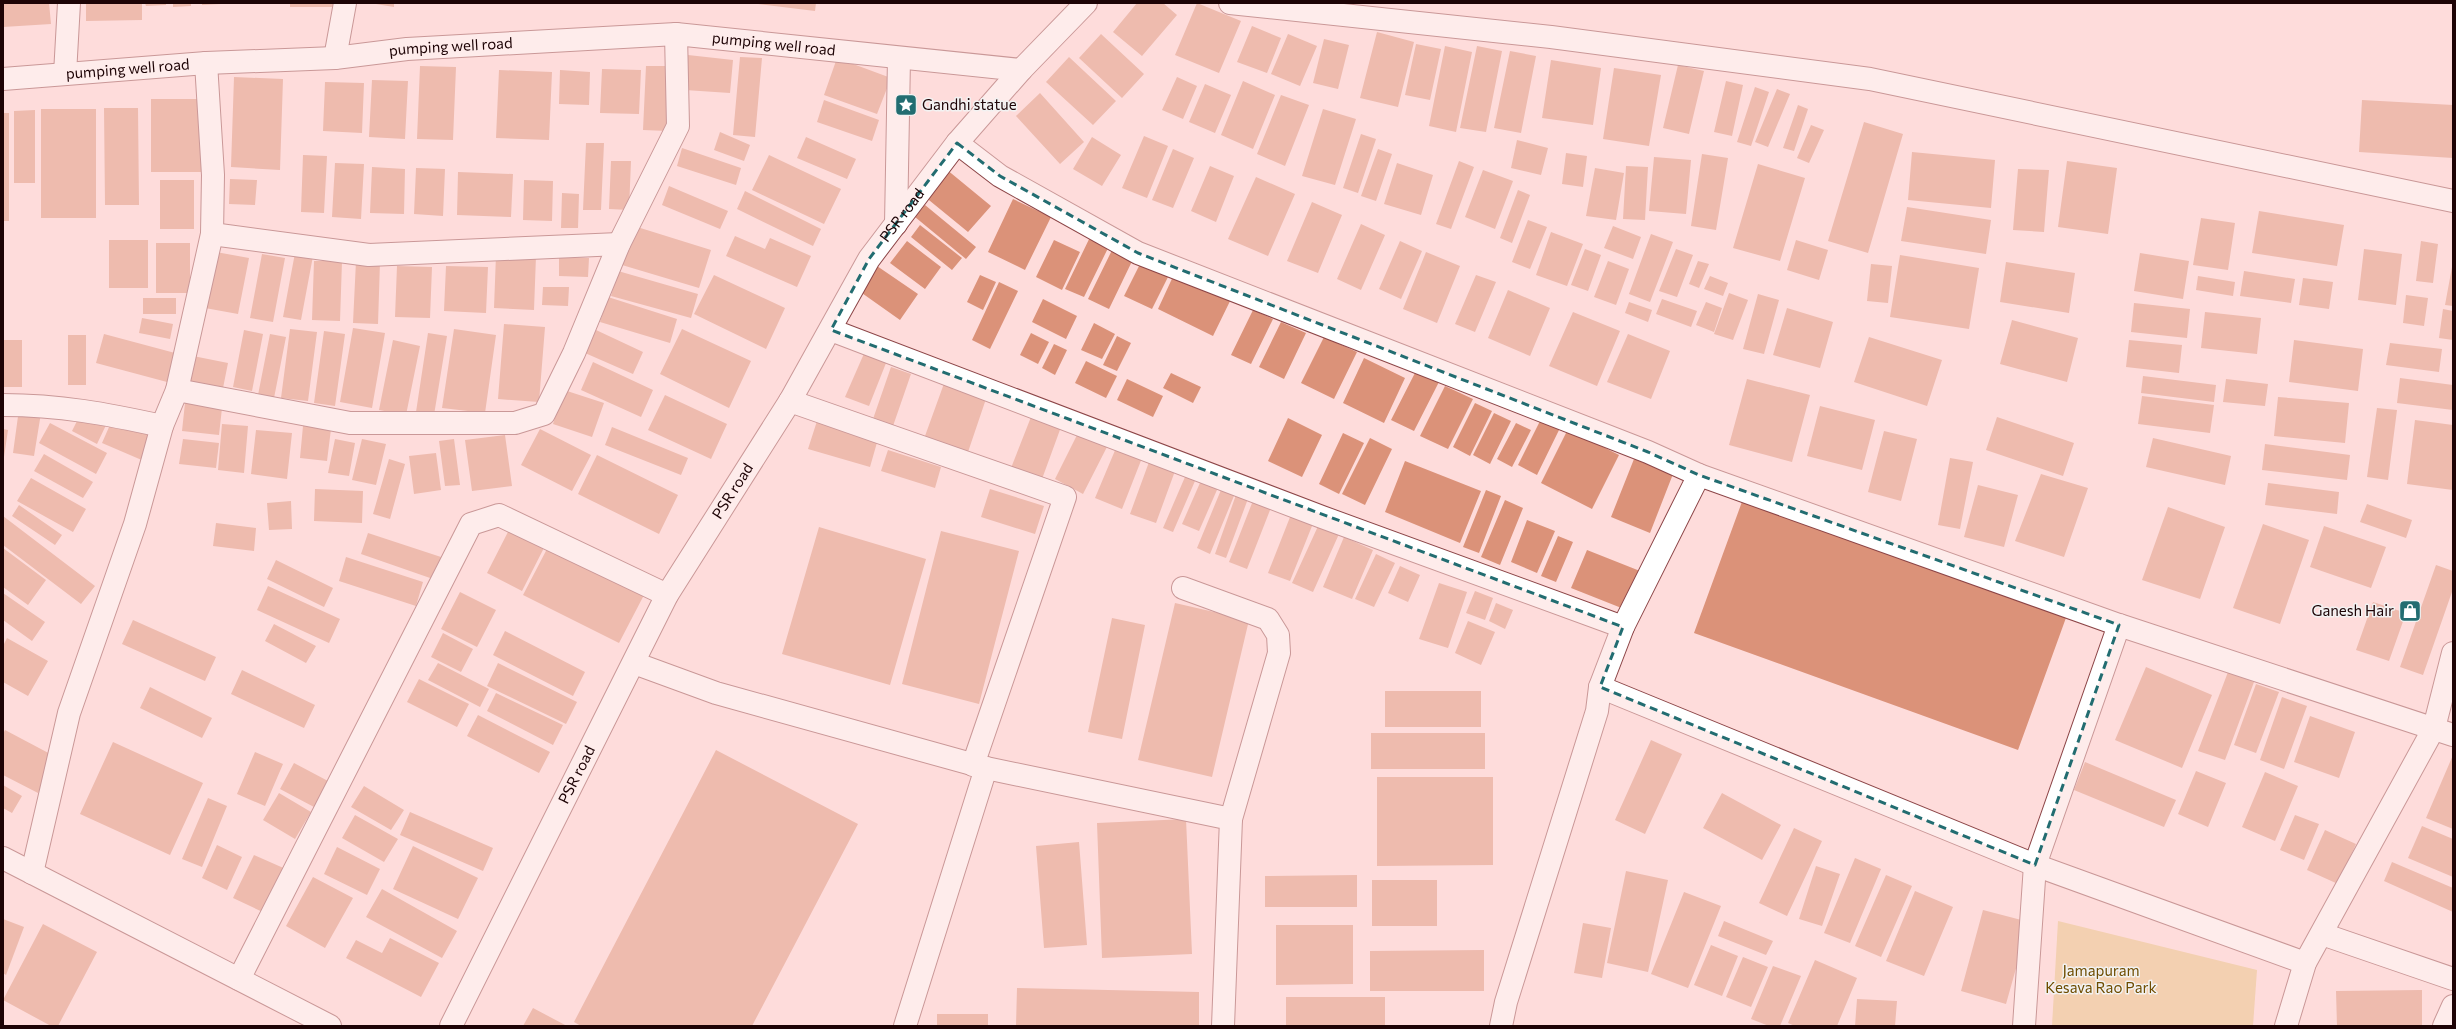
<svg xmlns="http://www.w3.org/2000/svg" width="2456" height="1029" font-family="Commissioner,sans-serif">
<rect width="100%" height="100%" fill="#fedcdb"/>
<path fill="#e7c07e" d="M2058,921L2257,970L2253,1026H2052Z"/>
<path fill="#db9279" d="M3,3H49L51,24L3,27Z
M86,3H142V20L86,21Z
M145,3H166V5L146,6Z
M173,3H191V6L173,7Z
M202,3H221V4L202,5Z
M290,3H333V7H290Z
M370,3H394V7Z
M750,3H816L815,11Z
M1137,3H1163L1177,15L1142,56L1113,32Z
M1197,3L1241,21L1219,73L1175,55Z
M1252,26L1281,38L1267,73L1237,62Z
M1377,32L1414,42L1398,107L1360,98Z
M1101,34L1144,74L1122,98L1079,58Z
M1288,34L1317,46L1300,86L1271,74Z
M1324,39L1349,45L1338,89L1313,83Z
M1416,44L1441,49L1430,100L1405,95Z
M1445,46L1472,52L1456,132L1429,126Z
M1477,46L1502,51L1486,132L1460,128Z
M1510,51L1536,56L1521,133L1494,128Z
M688,55L733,60L730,93L685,90Z
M740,57L762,58L755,137L733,135Z
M1069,57L1116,101L1093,125L1046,82Z
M837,58L891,78L877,114L824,95Z
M1551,60L1601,68L1593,125L1542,118Z
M1678,65L1704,71L1689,134L1663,128Z
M420,66L456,67L453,140L417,139Z
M646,66H671L668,131L643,130Z
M1614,68L1661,75L1649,146L1603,139Z
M602,69L641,70L639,114L600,113Z
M499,70L552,72L549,140L496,138Z
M560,70L590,72L589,105L559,104Z
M234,77L283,79L280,170L231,167Z
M1177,77L1197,86L1183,119L1162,110Z
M372,80L408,81L405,139L369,137Z
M1243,81L1275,95L1253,149L1221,135Z
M1726,81L1743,85L1732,136L1714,132Z
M325,82L364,83L362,133L323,131Z
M1205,84L1231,95L1215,133L1189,122Z
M1755,87L1769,92L1751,146L1737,142Z
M1777,89L1790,94L1768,147L1755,142Z
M1040,93L1084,142L1060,164L1016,116Z
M1281,95L1309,105L1285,166L1257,154Z
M151,99H201L202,172H151Z
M824,100L879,120L872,141L817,122Z
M2362,100L2453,105V158L2359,152Z
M1798,105L1808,109L1794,151L1783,148Z
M104,108H138L139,205H105Z
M41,109H96V218H41Z
M1323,109L1356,119L1335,185L1302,176Z
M35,110V183H14V111Z
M3,113H9V221H3Z
M1864,122L1903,134L1868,253L1828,241Z
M1811,125L1824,130L1809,163L1797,158Z
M720,132L750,145L744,161L714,150Z
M1361,134L1376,139L1358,193L1343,188Z
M1144,136L1168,146L1147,198L1122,188Z
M806,137L856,159L847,179L797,158Z
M1092,137L1121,155L1102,186L1073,169Z
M1517,140L1548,148L1541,175L1511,168Z
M586,143H604L601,210H583Z
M682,148L741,168L736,185L677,166Z
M1173,149L1194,158L1173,208L1152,200Z
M1378,149L1392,154L1376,201L1361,196Z
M1912,152L1995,160L1991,208L1908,200Z
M1566,153L1587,156L1583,187L1562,184Z
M1702,154L1728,158L1716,230L1691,226Z
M303,155L327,156L324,213L301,212Z
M769,155L841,189L824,224L752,190Z
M1654,157L1691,160L1686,214L1649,211Z
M611,161H631L629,210L609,209Z
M1459,161L1474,167L1451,229L1436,224Z
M2067,161L2117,168L2108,234L2058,227Z
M335,163L364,164L361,219L332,217Z
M1397,163L1433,175L1421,215L1384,204Z
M1758,164L1805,178L1780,261L1733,248Z
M1210,166L1234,176L1216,222L1191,211Z
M1626,166L1648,167L1645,220L1623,219Z
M372,167L405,169L404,214L370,213Z
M416,168L445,169L443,216L414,214Z
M1595,168L1624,173L1616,220L1586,216Z
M946,169L991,206L968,232L924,196Z
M2018,169L2049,170L2044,232L2013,230Z
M1483,170L1513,181L1495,229L1465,217Z
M458,172L513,174L511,217L457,215Z
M1256,177L1295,194L1268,256L1228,239Z
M230,179L257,180L255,205L229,204Z
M160,180H194V229H160Z
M524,180L553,181L552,221L523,220Z
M669,186L728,211L720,229L662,205Z
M1518,190L1530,195L1512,243L1500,238Z
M745,191L821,229L813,246L737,209Z
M562,193L579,194L578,228H561Z
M1013,199L1051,217L1025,270L988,252Z
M1312,202L1342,215L1318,273L1287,261Z
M925,205L976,247L966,259L915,217Z
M1907,207L1991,220L1986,254L1901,241Z
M2259,211L2344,225L2337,266L2252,253Z
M2201,218L2235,223L2228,270L2193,265Z
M1528,220L1547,227L1530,269L1512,262Z
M1361,224L1385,235L1361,290L1337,279Z
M920,225L962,258L952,270L911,237Z
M634,226L711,250L699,288L622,265Z
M1613,226L1641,237L1633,259L1604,248Z
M1551,232L1583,244L1567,286L1536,275Z
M1092,233L1111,242L1084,297L1065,289Z
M1651,234L1673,242L1650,302L1629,294Z
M735,236L765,249L770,238L811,256L797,287L726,256Z
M109,240H148V288H109Z
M1054,240L1080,252L1062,290L1036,277Z
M1796,240L1828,250L1819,280L1787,270Z
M907,241L941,267L925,289L890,263Z
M1400,241L1422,251L1401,299L1379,289Z
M2421,241L2438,244L2433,283L2416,281Z
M156,243H190V293H156Z
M1115,244L1136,253L1109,309L1088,299Z
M1585,249L1601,255L1588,291L1571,285Z
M1676,249L1693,255L1677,297L1659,291Z
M2364,249L2402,254L2396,305L2358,300Z
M216,252L249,258L238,314L205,308Z
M1426,252L1460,266L1437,323L1403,309Z
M295,253L313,256L301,320L283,317Z
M2140,253L2189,261L2183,299L2134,291Z
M262,254L285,258L273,322L250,318Z
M496,255L536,256L534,310L494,308Z
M1900,255L1979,268L1969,329L1890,317Z
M559,257L589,258L588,277L559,276Z
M1143,258L1171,271L1152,309L1124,296Z
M314,261H342L340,321L312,320Z
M356,261L380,262L378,324L353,323Z
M1608,261L1629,269L1616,305L1594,297Z
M1698,261L1709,264L1699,288L1689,284Z
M2006,262L2075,273L2069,313L2000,302Z
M1871,264L1892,266L1888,303L1867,301Z
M397,266L432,267L430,318L395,317Z
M446,266L488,267L486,313L444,311Z
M877,266L918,294L900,320L859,291Z
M2452,267H2453V306L2445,305Z
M1176,270L1232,297L1213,336L1158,309Z
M618,271L698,294L691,318L611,296Z
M2244,271L2295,279L2291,303L2240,296Z
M714,275L785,308L766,349L694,314Z
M980,275L996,282L983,310L967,302Z
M1476,275L1496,282L1475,332L1455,324Z
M1710,276L1728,283L1723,296L1704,289Z
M2198,276L2235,282L2233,296L2196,290Z
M2303,278L2333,282L2329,309L2299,305Z
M999,282L1018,291L990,349L972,340Z
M543,287H569L568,306L542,305Z
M1508,290L1550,308L1530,356L1488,338Z
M1729,293L1748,300L1733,340L1714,334Z
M1758,294L1779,300L1764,354L1743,349Z
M2406,295L2428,298L2424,326L2403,323Z
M608,297L677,319L670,343L600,322Z
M143,298H176V314H143Z
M1043,299L1077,316L1066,339L1032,322Z
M1662,299L1697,311L1691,327L1656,314Z
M1629,302L1652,310L1648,322L1625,313Z
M1706,302L1722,308L1714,332L1696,325Z
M2134,303L2190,309L2187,338L2131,332Z
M1787,308L1833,322L1820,368L1773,355Z
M2443,309L2453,311V340L2439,338Z
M1253,310L1273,319L1251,364L1231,355Z
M1573,312L1620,331L1597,386L1549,366Z
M2205,312L2261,318L2257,354L2201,348Z
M142,318L173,324L170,339L139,333Z
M2012,320L2078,338L2067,382L2000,364Z
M1281,322L1306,333L1284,379L1259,367Z
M1094,323L1115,334L1102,359L1081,350Z
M504,324L545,327L539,402L498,399Z
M353,328L385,333L372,408L340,402Z
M290,329L317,332L308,401L281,398Z
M454,329L496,335L485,413L442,408Z
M682,329L751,361L729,408L660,374Z
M244,330L263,334L252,391L233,387Z
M596,330L643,352L633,374L585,353Z
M324,331L345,334L335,406L314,403Z
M428,333L447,336L434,415L416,412Z
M1031,333L1049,342L1038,364L1020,355Z
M104,334L175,353L167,382L96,363Z
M270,334L286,337L274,398L258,395Z
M1628,334L1670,351L1651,399L1607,382Z
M68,335H86V385H68Z
M1117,336L1131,343L1117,371L1103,365Z
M1324,337L1357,352L1334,399L1301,383Z
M1869,337L1942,360L1927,406L1854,382Z
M3,340H22V387H3Z
M393,340L420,346L406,415L379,410Z
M2129,340L2182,345L2179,373L2126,367Z
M2294,340L2363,349L2358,391L2289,382Z
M2390,343L2442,349L2439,372L2386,365Z
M1054,344L1067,350L1055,375L1042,368Z
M866,349L888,358L869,406L845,397Z
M188,355L228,363L223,388L183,380Z
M1364,358L1405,378L1384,423L1343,403Z
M1086,361L1117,376L1106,398L1075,383Z
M593,362L653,390L641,417L581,390Z
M891,367L911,374L893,426L873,419Z
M1418,367L1441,378L1414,431L1391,420Z
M1171,373L1201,387L1193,403L1163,388Z
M2143,376L2216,385L2214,402L2141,393Z
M946,378L988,393L968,452L925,436Z
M2400,378L2453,385V410L2397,403Z
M1127,379L1163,396L1153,417L1117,400Z
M1747,379L1810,395L1792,462L1729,445Z
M2226,379L2268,384L2265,406L2223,402Z
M1445,386L1473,399L1448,449L1420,436Z
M564,390L604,403L592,437L553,424Z
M665,395L727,424L711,459L648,430Z
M2142,396L2214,405L2210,433L2138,424Z
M2278,397L2349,403L2345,443L2274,436Z
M185,403L222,408L219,435L182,431Z
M1475,403L1492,411L1470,456L1453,447Z
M1820,406L1875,420L1862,470L1807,456Z
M2377,408L2397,410L2388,480L2367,477Z
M19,409L41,413L34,456L13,453Z
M82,411L107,423L97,444L72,431Z
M1494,413L1511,421L1490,464L1473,455Z
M1031,417L1061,427L1042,479L1011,468Z
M1997,417L2074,443L2063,476L1986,450Z
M113,418L155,437L144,461L102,443Z
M1288,418L1322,435L1302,477L1268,461Z
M1541,419L1560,428L1537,475L1518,465Z
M2415,420L2453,425V490L2407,484Z
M817,421L878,439L870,467L808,449Z
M50,423L107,453L96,474L39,443Z
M1516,423L1531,430L1512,467L1497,459Z
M222,424L248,426L244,473L218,470Z
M303,426L331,429L327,461L300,458Z
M612,427L688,458L681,475L605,445Z
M3,429L8,430L4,457H3Z
M540,429L591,455L572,491L521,465Z
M1080,429L1109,443L1083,494L1055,479Z
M1568,429L1619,455L1592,509L1541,483Z
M256,430L292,433L287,479L251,474Z
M1884,431L1917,439L1901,501L1868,492Z
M1343,433L1364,443L1339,494L1319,484Z
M505,435L512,486L472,491L465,440Z
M1370,438L1392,449L1365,505L1342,494Z
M2153,438L2231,456L2225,485L2146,467Z
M183,439L219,443L216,468L179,464Z
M335,439L355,443L349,476L328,473Z
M362,439L386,444L376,485L352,480Z
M454,439L460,485L445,486L439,441Z
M2265,444L2350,455L2347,480L2262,470Z
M1116,448L1142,458L1122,509L1095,498Z
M888,450L941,467L935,488L881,471Z
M436,453L441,490L414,494L409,456Z
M44,454L93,482L83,498L34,471Z
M597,455L678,495L659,534L578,494Z
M1950,458L1973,462L1960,529L1938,525Z
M389,459L405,464L390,519L373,514Z
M1634,459L1673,474L1650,533L1611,517Z
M1405,461L1481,491L1460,543L1385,512Z
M1149,462L1175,471L1156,523L1130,514Z
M1188,470L1198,474L1173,532L1163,528Z
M2041,474L2088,488L2064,557L2015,541Z
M1203,476L1220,483L1199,531L1182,524Z
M31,478L86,509L73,532L17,501Z
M2268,483L2339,492L2337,514L2265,505Z
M1223,485L1236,491L1210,554L1197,548Z
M1978,485L2018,495L2004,547L1964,537Z
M315,489L363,491L362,523L314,521Z
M990,489L1044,506L1035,534L981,517Z
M1486,490L1501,496L1479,553L1463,547Z
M1237,492L1249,496L1226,558L1215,554Z
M1254,498L1272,505L1247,569L1229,562Z
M1743,499L2067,615L2018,750L1694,633Z
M1505,500L1523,508L1500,565L1481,557Z
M291,501L292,529L269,530L267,503Z
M2367,504L2412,520L2406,538L2360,522Z
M19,505L62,535L55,545L12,516Z
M1294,507L1316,516L1290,581L1268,573Z
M2168,507L2225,527L2200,599L2142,580Z
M3,516L95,586L81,604L3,545Z
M1527,520L1555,531L1537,573L1511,562Z
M216,523L256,528L254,551L213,546Z
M512,524L547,542L522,591L487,573Z
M1319,524L1339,534L1313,592L1292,583Z
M2263,524L2309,540L2280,624L2233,608Z
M2324,526L2386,547L2371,588L2310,567Z
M819,527L926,559L890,685L782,654Z
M941,531L1019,551L979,704L902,684Z
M368,533L441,557L433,579L361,554Z
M1558,536L1573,542L1556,582L1541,576Z
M1344,537L1373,550L1352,599L1323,587Z
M548,547L644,595L619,643L523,595Z
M3,548L46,580L28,605L3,587Z
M1587,550L1640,571L1624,609L1571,588Z
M1376,554L1395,563L1374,607L1355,599Z
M346,557L423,582L416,606L339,581Z
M276,560L333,588L324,607L267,579Z
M2436,565L2453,571V589L2423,675L2400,667Z
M1400,566L1420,575L1408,602L1388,593Z
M1439,583L1467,592L1448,648L1419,639Z
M268,586L340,619L329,643L257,610Z
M1475,591L1493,598L1485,620L1466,613Z
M460,592L496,610L477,647L441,629Z
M3,593L45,622L32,641L3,620Z
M2373,602L2406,613L2389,661L2356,650Z
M1175,603L1249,620L1212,777L1138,760Z
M1496,603L1513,610L1505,629L1489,621Z
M1112,618L1145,625L1122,739L1088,732Z
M133,620L216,657L205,681L122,644Z
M1468,621L1495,632L1481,665L1455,653Z
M274,624L316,646L306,663L265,641Z
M505,631L585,672L573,696L493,655Z
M443,633L473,649L461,672L431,657Z
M7,638L48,661L28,696L3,682V646Z
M438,663L489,689L480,707L428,680Z
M498,663L577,702L566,724L487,686Z
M2146,667L2212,695L2182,768L2115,740Z
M242,670L315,705L304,728L231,694Z
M2228,672L2254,682L2225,760L2198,751Z
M419,679L469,704L457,727L407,702Z
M2256,684L2279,692L2256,753L2234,745Z
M150,687L212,718L202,738L140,708Z
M1385,691H1481V727H1385Z
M496,693L563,725L553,745L487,711Z
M2282,697L2307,706L2284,769L2260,760Z
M478,715L550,752L539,773L467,736Z
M2310,716L2355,732L2339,778L2294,762Z
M5,730L56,757L38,793L3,775V734Z
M1371,733H1485V769H1371Z
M1651,740L1682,754L1645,834L1615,820Z
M113,742L203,783L170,855L80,814Z
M716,750L858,824L752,1026H581L574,1022Z
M255,752L283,764L265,806L237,794Z
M2453,755V829L2426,818Z
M2085,762L2176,800L2164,827L2074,790Z
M294,763L328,781L314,807L280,789Z
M2196,771L2226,783L2208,827L2178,814Z
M2265,772L2298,786L2275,841L2242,827Z
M1377,777H1493V865L1377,866Z
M3,785L22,796L12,813L3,808Z
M364,786L404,810L391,830L351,807Z
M279,793L311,812L295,839L263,820Z
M1722,793L1781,825L1762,860L1703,828Z
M208,798L227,806L202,867L182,859Z
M410,812L493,848L483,871L400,835Z
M355,815L398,839L384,862L342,838Z
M2295,815L2319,824L2304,860L2280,850Z
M1186,819L1192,954L1102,958L1097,823Z
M2422,826L2453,839V877L2408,858Z
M1794,828L1822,841L1787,916L1759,903Z
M2325,830L2356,844L2338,884L2307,870Z
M1079,842L1087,945L1044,948L1036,846Z
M217,845L242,857L227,890L202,878Z
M413,846L478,878L458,919L393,889Z
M337,847L380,869L367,895L324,874Z
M254,855L288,870L267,914L233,898Z
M1855,858L1881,869L1850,943L1824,933Z
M2392,862L2453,888V912L2384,881Z
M1816,866L1840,874L1822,926L1799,919Z
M1626,871L1668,880L1648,972L1607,963Z
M1357,875V907H1265V876Z
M1886,875L1912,886L1881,957L1855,946Z
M313,877L353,898L325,948L286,926Z
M1372,880H1437V926H1372Z
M382,889L457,931L442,958L366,917Z
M1915,891L1953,907L1924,976L1886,961Z
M1684,892L1721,906L1688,988L1651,974Z
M1983,910L2029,922L2006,1004L1961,991Z
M3,919L24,927L6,975L3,973Z
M1724,921L1773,941L1766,955L1718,936Z
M1583,923L1611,928L1602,978L1574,973Z
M43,924L97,952L58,1026H51L3,1000Z
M1276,925H1353V984L1276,985Z
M390,938L439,963L421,997L346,958L356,940L382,953Z
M1711,945L1738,956L1722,996L1694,985Z
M1484,950V991H1370V951Z
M1743,957L1768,967L1751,1007L1726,997Z
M1815,960L1857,978L1837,1026H1795L1788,1023Z
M1773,966L1801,976L1780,1026H1769L1751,1019Z
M1017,988L1199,992V1026H1016Z
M2422,990V1026H2337L2336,991Z
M1286,997H1385V1026H1286Z
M1857,999L1897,1001L1895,1026H1855Z
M533,1008L567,1026H523Z
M937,1014H988V1026H937Z"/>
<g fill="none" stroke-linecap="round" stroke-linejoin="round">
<g stroke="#8c4547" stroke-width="24">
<g id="minor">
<path d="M1230,3L1551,37L1870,79L2453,201"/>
<path d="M335,58L345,3"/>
<path d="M65,74L69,3"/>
<path id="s1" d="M3,79L206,63L335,58L407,49L676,34L1021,70"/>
<path d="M957,143L1000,176L1138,253L1648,452L1699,475L2119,625L2453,735"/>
<path d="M896,224L899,58"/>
<path d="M212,234L369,255L619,244"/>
<path d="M831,330L1322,517L1623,627"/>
<path d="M177,390L350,423H515L544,414L574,353L619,244L678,126L676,34"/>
<path d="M790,401L1065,497L973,765"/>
<path d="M3,405C60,405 107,414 162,426"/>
<path d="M1183,588L1268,619L1278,635L1279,653L1231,819"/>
<path d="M634,663L716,693L986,768L1231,819L1223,1026"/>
<path d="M1600,687L2035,865L2305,963"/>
<path d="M3,858L330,1026"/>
<path d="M32,873L69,713L135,524L162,426L177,390L212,234L213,175L206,63"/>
<path d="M2322,934L2453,979"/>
<path d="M239,979L471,524L499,515L667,595"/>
<path id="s2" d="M451,1026L667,595L790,401L869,259L957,143L1021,70L1086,3"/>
<path d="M905,1026L986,768"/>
<path d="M1501,1026L1506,1002L1597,711L1600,687L1623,627L1699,475"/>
<path d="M2024,1026L2035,865L2119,625"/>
<path d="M2286,1026L2305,963L2434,728L2453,653"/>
<path d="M2444,1026L2453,1006"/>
</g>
</g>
<use href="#minor" stroke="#fff" stroke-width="22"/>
</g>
<path d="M0 0H2456V1029H0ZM957,143L1000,176L1138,253L1648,452L1699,475L2119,625L2035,865L1600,687L1623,627L831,330L869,259Z" fill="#fedcdb" fill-opacity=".55" fill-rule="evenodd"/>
<path fill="none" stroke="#226d71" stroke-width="3" stroke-dasharray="8 5" stroke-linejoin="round" d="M957,143L1000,176L1138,253L1648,452L1699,475L2119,625L2035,865L1600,687L1623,627L831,330L869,259Z"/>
<defs>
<g id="sight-square" transform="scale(1.15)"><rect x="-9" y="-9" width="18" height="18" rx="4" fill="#226d71" stroke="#f2f2f2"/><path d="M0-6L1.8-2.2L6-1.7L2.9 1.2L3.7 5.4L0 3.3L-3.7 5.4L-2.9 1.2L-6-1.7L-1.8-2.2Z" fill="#fff"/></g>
<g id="shop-square" transform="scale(1.15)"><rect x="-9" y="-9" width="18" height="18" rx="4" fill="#226d71" stroke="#f2f2f2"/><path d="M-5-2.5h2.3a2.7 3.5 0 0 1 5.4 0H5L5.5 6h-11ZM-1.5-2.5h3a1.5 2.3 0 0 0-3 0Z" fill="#fff"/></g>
</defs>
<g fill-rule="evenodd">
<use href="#sight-square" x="906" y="105"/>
<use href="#shop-square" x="2410" y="611"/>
</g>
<g text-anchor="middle" stroke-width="3" stroke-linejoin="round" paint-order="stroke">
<g font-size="15" fill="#1d0305" stroke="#f2f2f2">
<text dy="5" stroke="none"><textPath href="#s1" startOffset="773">pumping well road</textPath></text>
<text dy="5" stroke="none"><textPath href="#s1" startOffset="449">pumping well road</textPath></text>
<text dy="5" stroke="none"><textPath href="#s1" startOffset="125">pumping well road</textPath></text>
<text dy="5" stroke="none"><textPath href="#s2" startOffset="929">PSR road</textPath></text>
<text dy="5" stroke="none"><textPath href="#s2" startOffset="605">PSR road</textPath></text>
<text dy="5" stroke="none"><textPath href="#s2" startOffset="281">PSR road</textPath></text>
</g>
<g font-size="15" fill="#1d0305" stroke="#f2f2f2" text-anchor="start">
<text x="922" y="110">Gandhi statue</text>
<text x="2394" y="616" text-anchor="end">Ganesh Hair</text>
</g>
<g font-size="15" fill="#6e4c00" stroke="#f2f2f2">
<text x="2101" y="976">Jamapuram<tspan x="2101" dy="17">Kesava Rao Park</tspan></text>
</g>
</g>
<rect width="2456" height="1029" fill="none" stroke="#1d0305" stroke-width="8"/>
</svg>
